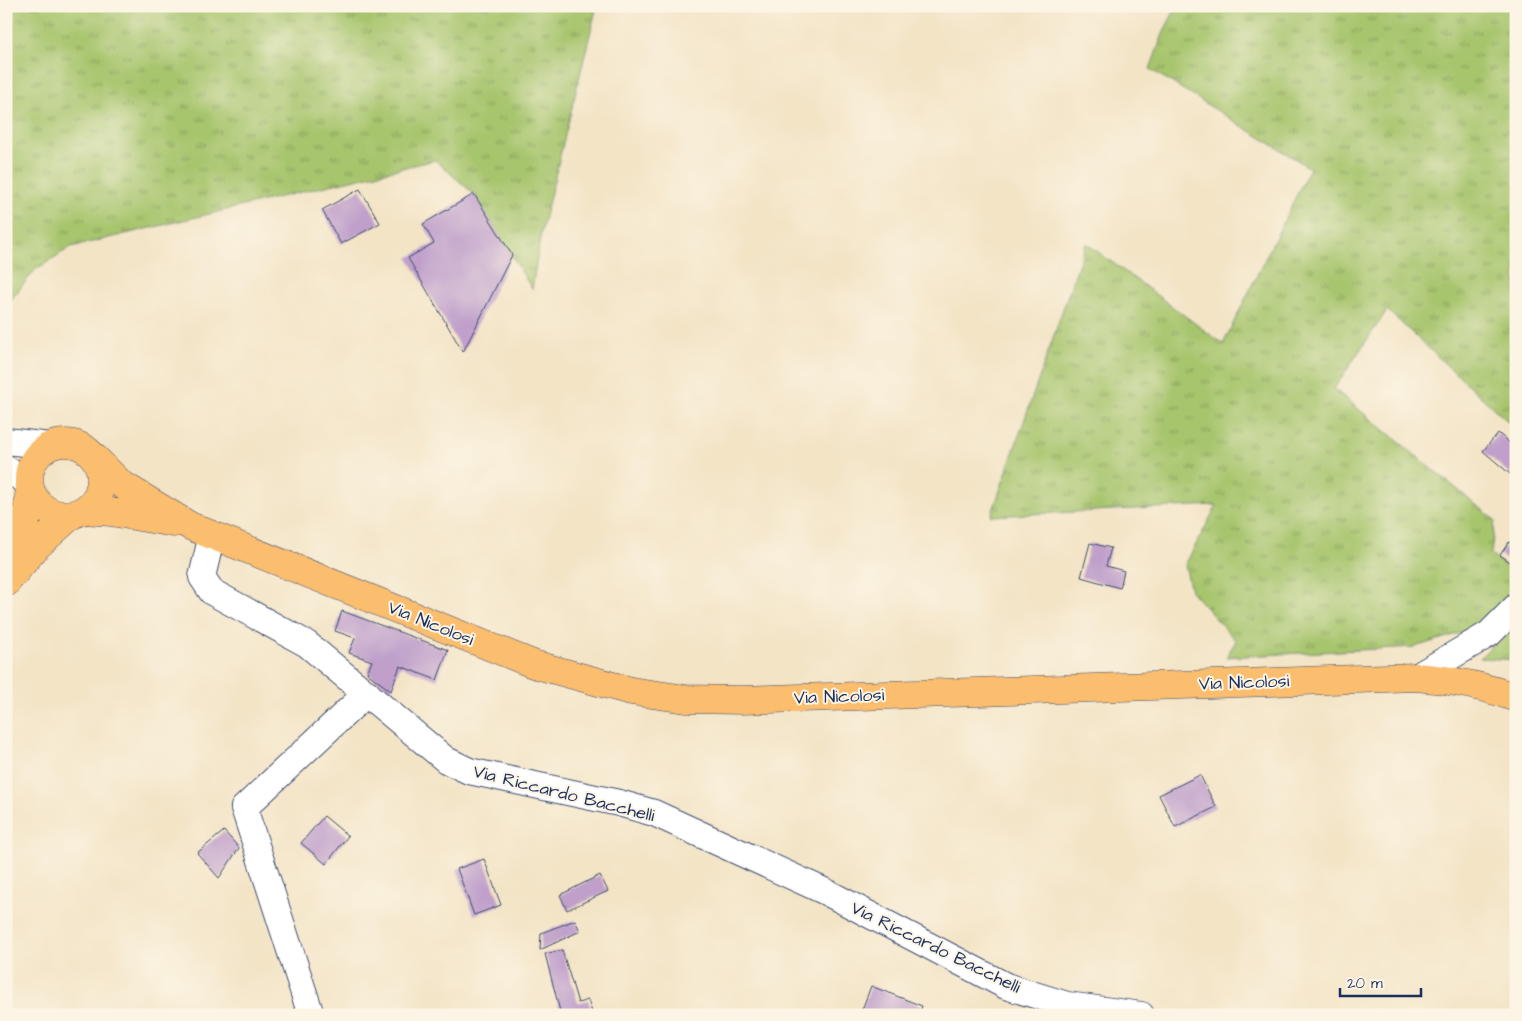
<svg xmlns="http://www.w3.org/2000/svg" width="1522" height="1021" font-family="'Architects Daughter',sans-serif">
<defs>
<pattern id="grass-tufts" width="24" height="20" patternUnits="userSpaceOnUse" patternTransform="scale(1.25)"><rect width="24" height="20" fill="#a7c56d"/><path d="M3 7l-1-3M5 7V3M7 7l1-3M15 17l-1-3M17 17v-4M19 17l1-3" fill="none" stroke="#87a05d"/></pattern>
</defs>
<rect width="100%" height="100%" fill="#fcf5e5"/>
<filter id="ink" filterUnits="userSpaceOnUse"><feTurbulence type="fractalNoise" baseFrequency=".02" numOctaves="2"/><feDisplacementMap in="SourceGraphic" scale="10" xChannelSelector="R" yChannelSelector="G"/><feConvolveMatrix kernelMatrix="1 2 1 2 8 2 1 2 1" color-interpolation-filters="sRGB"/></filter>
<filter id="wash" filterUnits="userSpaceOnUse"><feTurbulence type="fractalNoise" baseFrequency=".0096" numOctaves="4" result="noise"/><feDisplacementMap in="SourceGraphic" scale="20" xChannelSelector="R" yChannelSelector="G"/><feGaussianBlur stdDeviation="1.12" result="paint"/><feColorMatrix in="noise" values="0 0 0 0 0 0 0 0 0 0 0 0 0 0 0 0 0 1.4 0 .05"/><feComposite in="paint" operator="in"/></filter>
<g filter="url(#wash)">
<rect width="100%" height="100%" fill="#f3e4c6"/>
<path fill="url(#grass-tufts)" stroke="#617a66" d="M6,6H597L541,233L532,289L474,194L435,160L71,247L35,270L6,306Z
M1177,6H1516V429L1387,310L1334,389L1495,520L1491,555L1516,574V586L1484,619L1460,633L1415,647L1226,657L1236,641L1191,591L1185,565L1217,505L991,516L1086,243L1223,344L1310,168L1150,69L1164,31Z
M1516,620V660L1480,658Z"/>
<g id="blocks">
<path fill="#c0a0cb" d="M360,189L380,223L341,244L322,210Z
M474,194L512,255L463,352L408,258L434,243L423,224Z
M1498,433L1516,448V479L1483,451Z
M1509,542L1516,547V566L1500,555Z
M1090,543L1111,548L1106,566L1124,571L1120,588L1081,577Z
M342,611L448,650L437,680L400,666L391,691L367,673L372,661L349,653L355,638L335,631Z
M1200,775L1216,807L1175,827L1159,795Z
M324,816L348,836L326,864L301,843Z
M224,831L239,848L219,878L197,853Z
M484,859L501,905L474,915L457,869Z
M600,875L608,891L567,910L560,895Z
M575,920L580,931L540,950L541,933Z
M562,950L578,1003L588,1000L593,1015H561L545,954Z
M871,986L922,1006L919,1015H860Z"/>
</g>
</g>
<g filter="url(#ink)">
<use href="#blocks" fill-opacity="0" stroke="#3b4a6e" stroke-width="1"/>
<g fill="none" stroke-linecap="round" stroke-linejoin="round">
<g stroke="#3b4a6e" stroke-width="28">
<path id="minor" d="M6,441L51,446
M6,469L29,483
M212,535L202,577L212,592L307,644L446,760L469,771L619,803L654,813L826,892L1006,986L1067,1005L1141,1015
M1416,677L1489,634L1516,607
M311,1015L244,808L367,693"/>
</g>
<g stroke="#3b4a6e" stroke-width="29">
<path id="major" d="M29 479a36 36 0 1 1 72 0a36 36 0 1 1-72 0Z
M95,458L121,484L190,526L212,535L533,664L631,691L686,699L742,700L1416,677C1451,680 1483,685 1516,698
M84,510L111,512L174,523
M8,568L26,522L30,488
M6,583L37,546L73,514"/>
</g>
<use href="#minor" stroke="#fff" stroke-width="26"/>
<use href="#major" stroke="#fbbd6e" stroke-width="28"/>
</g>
</g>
<g text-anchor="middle" stroke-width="4" stroke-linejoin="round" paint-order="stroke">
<g font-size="18" fill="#1b2f5e" stroke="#fcf5e5">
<text transform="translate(431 623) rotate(22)" y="6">Via Nicolosi</text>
<text transform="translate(1244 682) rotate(-2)" y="6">Via Nicolosi</text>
<text transform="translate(839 696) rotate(-2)" y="6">Via Nicolosi</text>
<text transform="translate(564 793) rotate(14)" y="6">Via Riccardo Bacchelli</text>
<text transform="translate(936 947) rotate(26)" y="6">Via Riccardo Bacchelli</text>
</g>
</g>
<rect width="1522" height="1021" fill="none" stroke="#fcf5e5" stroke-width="25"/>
<path d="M1340 988v8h81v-8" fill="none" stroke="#1b2f5e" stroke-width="2.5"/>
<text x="1347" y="988" font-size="15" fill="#1b2f5e" stroke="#fcf5e5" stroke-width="4" paint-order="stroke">20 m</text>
</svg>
